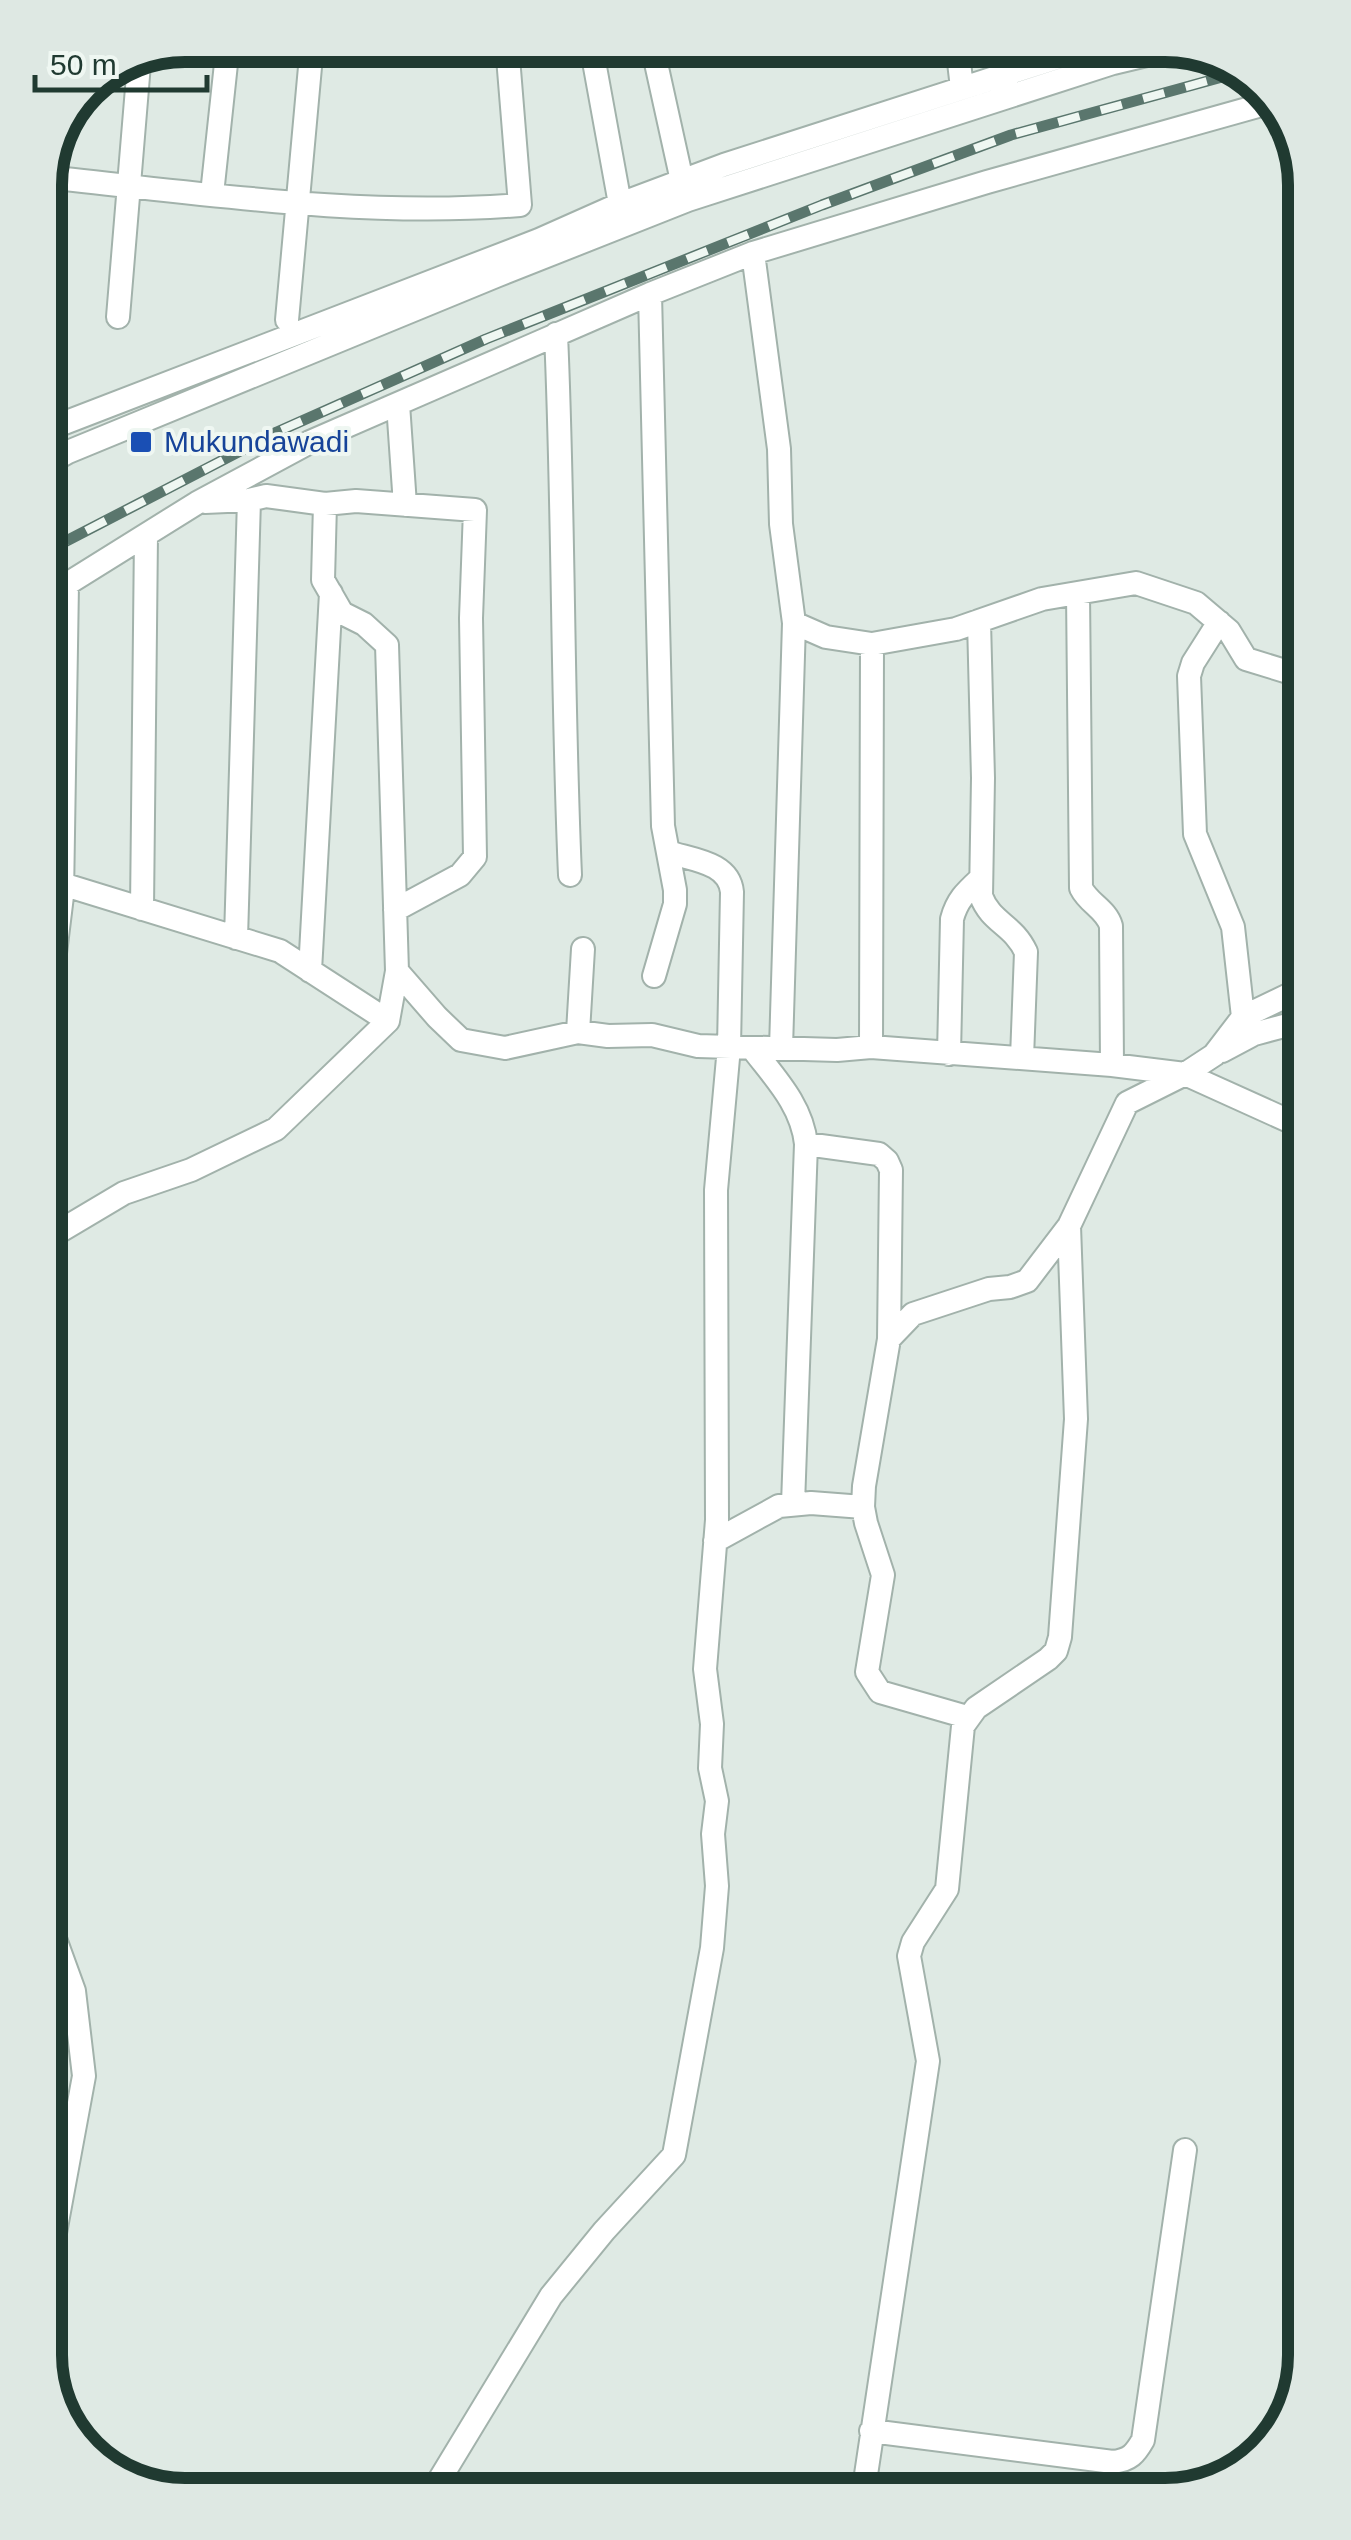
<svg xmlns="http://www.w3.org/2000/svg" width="1351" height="2540" font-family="Helvetica,sans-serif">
<rect width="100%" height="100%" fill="#dfeae4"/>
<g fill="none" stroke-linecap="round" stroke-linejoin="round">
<g stroke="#a2b2ab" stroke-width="26">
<path id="minor" d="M430,45L508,54
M591,45L620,204
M652,45L682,181
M957,45L962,88
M45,177C203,193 361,218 520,205L507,45
M212,194L228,45
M45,218L48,171
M753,253L779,449L781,524L794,623L781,1048
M650,294L663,826L675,890V904L654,976
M118,317L139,64
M287,320L312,45
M556,334C564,515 562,695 570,875
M398,404L405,505
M46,430L539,240L620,204L724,165L1097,45
M47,464L68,452L496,276L688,200L1113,63L1180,47
M205,502L249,500L266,496L325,504L356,501L475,510L471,618L475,857L460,875L395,910
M1078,593L1081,888C1089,904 1106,909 1111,926L1112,1065
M979,621L983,778L981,896C991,923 1013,924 1026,952L1022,1058
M1219,622L1193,663L1189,676L1195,834L1233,927L1243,1017
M794,623L826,637L872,644L956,629L1042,599L1136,583L1196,603L1229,631L1246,659L1298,675
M62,884L280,951L388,1021
M142,909L146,535
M236,938L249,500
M310,971L331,593
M397,971L437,1017L461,1040L505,1048L578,1032L608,1036L652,1035L698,1046L837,1050L871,1047L1112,1065L1185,1074L1300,1126
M49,1002L62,896L67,584L197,503L310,442L650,294L753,253L987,182L1272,102
M578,1032L583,949
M871,1047L872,644
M752,1048C774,1077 802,1105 806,1144L793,1504
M1222,1051L1254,1034L1299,1022
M949,1054L952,919C957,900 966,892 980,879
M806,1144L879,1154L887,1161L891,1170L889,1339
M50,1237L124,1193L191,1170L276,1129L388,1021L397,971L387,645L364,624L342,613L323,580L325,504
M715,1541L779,1506L811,1503L863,1507
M967,1717L880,1692L867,1672L883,1575L866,1523L863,1507L864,1486L889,1339L913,1314L989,1289L1010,1287L1027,1281L1069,1226L1127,1103L1185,1074L1214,1055L1243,1017L1299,990
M54,1936L74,1991L84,2076L55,2233
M871,2431L1113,2462C1130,2460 1135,2454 1143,2440L1185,2150
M864,2488L928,2061L909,1956L913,1942L947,1889L963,1726L976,1708L1048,1659L1056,1651L1060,1637L1076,1419L1069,1226
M432,2492L551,2296L604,2231L674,2155L712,1948L717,1886L713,1834L717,1801L710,1768L712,1724L705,1669L717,1520L716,1190L729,1047L732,892C729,862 692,860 668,852"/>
</g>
<use href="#minor" stroke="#fff" stroke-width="22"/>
<g stroke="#5a766d" stroke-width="11">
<path id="rail" d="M47,551L277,432L486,339L822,205L1011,135L1244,71"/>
</g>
<use href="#rail" stroke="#eff7f2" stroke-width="8" stroke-dasharray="22" stroke-linecap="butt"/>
</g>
<rect fill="#1a4fb4" stroke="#eff7f2" stroke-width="4" x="129" y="430" width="24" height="24" rx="5"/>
<g text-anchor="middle" stroke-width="8" stroke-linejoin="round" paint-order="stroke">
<g font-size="30" fill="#164399" stroke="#eff7f2" text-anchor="start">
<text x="164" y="452">Mukundawadi</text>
</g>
</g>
<path d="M0 0H1351V2540H0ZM185 62H1165A123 123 0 0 1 1288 185V2355A123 123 0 0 1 1165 2478H185A123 123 0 0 1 62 2355V185A123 123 0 0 1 185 62Z" fill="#dee8e3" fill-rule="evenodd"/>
<path fill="none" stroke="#203a31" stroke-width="12" d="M185 62H1165A123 123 0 0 1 1288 185V2355A123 123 0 0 1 1165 2478H185A123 123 0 0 1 62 2355V185A123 123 0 0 1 185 62Z"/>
<path d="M35 75v15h172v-15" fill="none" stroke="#203a31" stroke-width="5"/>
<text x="50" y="75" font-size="30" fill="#203a31" stroke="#eff7f2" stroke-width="8" paint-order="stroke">50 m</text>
</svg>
